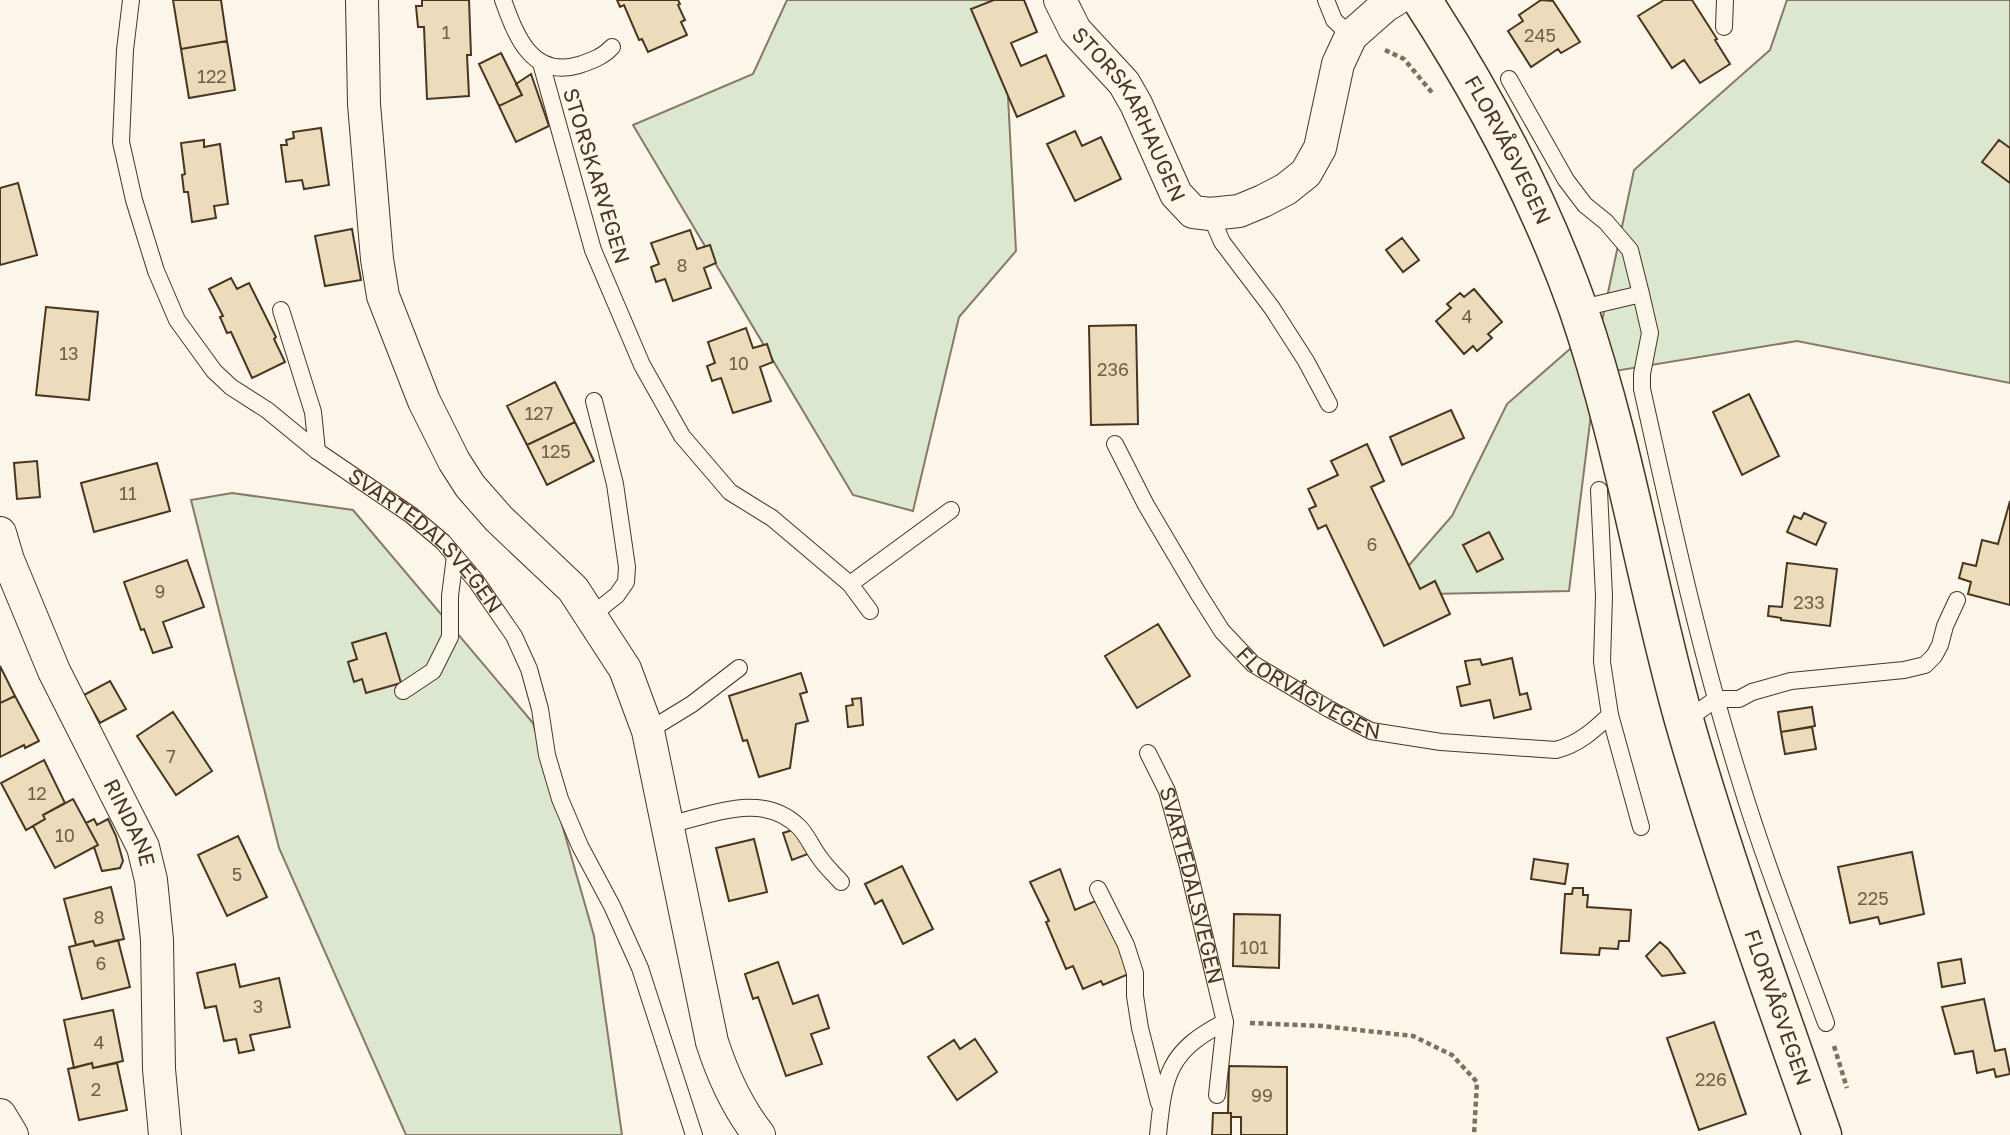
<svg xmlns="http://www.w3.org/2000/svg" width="2010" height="1135" font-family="'Golos Text',sans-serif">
<rect width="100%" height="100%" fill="#fbf6e9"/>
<path fill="#dce7d0" stroke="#887966" stroke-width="2" d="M787,0H1003L1016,251L959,317L913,511L853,495L633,125L753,74Z
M1787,0H2010V383L1797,341L1596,374L1569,591L1383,595L1452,516L1507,404L1602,321L1634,170L1770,50Z
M232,493L353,510L533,723L594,936L622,1135H406L279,848L191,500Z"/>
<path fill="#ecdcbc" stroke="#4a3520" stroke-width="2" d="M173,0H221L227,41L181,49Z
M422,0H469L471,55H467L469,96L427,99L424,27H418L416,6H422Z
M617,0H678L680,4L678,5L685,20L681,22L687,35L648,52L642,39L639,40L624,5L620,7Z
M994,0H1024L1037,32L1011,43L1021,66L1046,55L1064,96L1017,117L971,9Z
M1541,0L1553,1L1580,42L1561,53L1558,49L1531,67L1508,31L1523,21L1519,15Z
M1664,0H1692L1717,39L1715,40L1730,64L1700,83L1684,60L1672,68L1638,16Z
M227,41L235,90L189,98L181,49Z
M501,53L522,95L499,106L479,64Z
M531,74L549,126L516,142L499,106L522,95L516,84Z
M321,128L329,185L304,189L302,180L286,182L281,145H287L286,140L294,138L293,132Z
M1075,131L1082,146L1101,137L1121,179L1075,201L1047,144Z
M204,140V147L220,144L228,204L214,206L216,218L192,222L188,192H184L182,175L185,174L181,143Z
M1999,140L2010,148V183L1982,162Z
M18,183L37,255L0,265V188Z
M352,229L361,280L325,286L315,236Z
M690,230L697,249L710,245L716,263L704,268L711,288L673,301L665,279L656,282L651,267L659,264L651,243Z
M1402,238L1419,260L1403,272L1386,250Z
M231,278L237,289L249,283L276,337L274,339L285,362L252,378L231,332L227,333L220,317L223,316L209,289Z
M1474,289L1502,322L1488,334L1492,338L1477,351L1473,346L1464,354L1436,321L1451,308L1447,304L1460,293L1464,297Z
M46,307L98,312L89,400L36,395Z
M1136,325L1138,424L1091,425L1089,326Z
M746,328L753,348L767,344L773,362L760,367L771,401L733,413L721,378L712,381L707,366L715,363L708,342Z
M555,382L575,422L527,445L507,406Z
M1749,394L1779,456L1742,475L1713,412Z
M1451,410L1464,438L1402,465L1390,437Z
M575,422L594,461L547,485L527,445Z
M1367,444L1384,481L1371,487L1420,589L1435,581L1450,614L1384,646L1326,525L1318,529L1309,509L1316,506L1308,489L1338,475L1331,461Z
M37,461L40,497L17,499L14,463Z
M157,463L170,511L94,532L81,483Z
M2010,501V605L1968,594L1971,582L1959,578L1963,563L1976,566L1982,540L1998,544Z
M1804,513L1826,523L1816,545L1787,532L1794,516L1801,519Z
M1489,532L1503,559L1477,572L1463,545Z
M187,560L204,607L163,622L172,647L153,653L144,629L141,630L124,582Z
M1787,563L1837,569L1830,626L1781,620V618L1768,616L1769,606L1782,607Z
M1158,624L1190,676L1137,708L1105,656Z
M386,633L401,683L366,693L362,679L354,682L348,662L357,659L352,643Z
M1512,658L1520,695L1527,693L1531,709L1494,718L1490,700L1461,706L1457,687L1470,684L1465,661L1480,659L1482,665Z
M0,666L15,696L0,703Z
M801,673L807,692L800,694L808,721L796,724L790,768L759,777L747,740L743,741L729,696Z
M110,681L126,709L100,723L84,695Z
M15,696L39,741L25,748L24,745L0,757V703Z
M861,698L863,725L848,727L846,706L853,705L852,699Z
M1812,707L1815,726L1781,732L1778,712Z
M173,712L212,771L176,795L137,736Z
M1812,727L1816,749L1785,754L1781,732Z
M44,760L65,803L43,815L45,819L26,830L1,783Z
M73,799L98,845L55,868L33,826L45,819L43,815Z
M94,819L97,825L108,819L116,836L123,861L120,868L102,871L94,847L98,845L86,823Z
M799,828L808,854L792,860L783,833Z
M238,836L267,897L227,916L198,855Z
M754,839L767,892L729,901L716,848Z
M1912,852L1924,914L1880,924L1878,917L1850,923L1838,867Z
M1534,859L1568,864L1565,884L1531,879Z
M902,866L933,929L903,944L882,900L875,904L865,884Z
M1060,869L1075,910L1100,899L1131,973L1103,985L1101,981L1083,989L1073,966L1066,969L1046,922L1049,921L1030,882Z
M111,887L124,939L95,946L93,941L76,945L64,899Z
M1573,888H1583V895H1588L1587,907L1631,910L1629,941H1619L1618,949L1600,948L1599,955L1561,953L1565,894H1572Z
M1234,914L1280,915L1279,968L1233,966Z
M118,940L130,987L82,999L69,947L93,941L95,946Z
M1660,942L1668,949L1685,973L1662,976L1646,956Z
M1961,959L1965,983L1942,987L1938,963Z
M778,962L793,1004L818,995L829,1028L811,1034L822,1064L786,1076L758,997L753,999L745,974Z
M235,964L240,987L279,978L290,1027L250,1035L254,1050L239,1053L236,1039L224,1041L216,1006L205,1008L197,973Z
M1984,999L1995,1051L2005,1049L2010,1074L1996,1077L1994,1069L1977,1073L1973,1051L1955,1054L1942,1007Z
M113,1010L123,1061L93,1068L92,1063L74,1068L64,1020Z
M1714,1022L1746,1114L1699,1130L1667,1038Z
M975,1039L997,1072L957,1100L928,1057L954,1040L960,1049Z
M92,1063L93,1068L117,1063L127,1110L79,1120L68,1069Z
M1229,1066L1287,1067V1135H1241V1117H1231V1113H1228Z
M1213,1113H1231V1135H1212Z"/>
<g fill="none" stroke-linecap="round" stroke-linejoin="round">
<g stroke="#4a3520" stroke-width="18">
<g id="lane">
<path id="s1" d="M131,0L125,50L121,142L134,200L156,271L177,320L214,371L231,387L267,410L317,451L411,515L443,542L476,581L514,636L529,669L540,709L547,755L560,799L580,846L612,906L640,968L694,1135"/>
<path d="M503,0C516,36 532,79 579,65C591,61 603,57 612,47"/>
<path d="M1326,0L1334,20L1351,36"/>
<path d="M1724,27L1725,0"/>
<path d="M541,63L593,250L642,365L682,436L730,492L772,518L850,584L870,611"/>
<path d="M1509,79L1566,180L1585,205L1606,222L1630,250L1641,294"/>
<path d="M1210,214L1222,242L1272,308L1306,361L1329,404"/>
<path d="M1578,309L1641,294L1650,333L1642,374V389C1671,519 1699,649 1739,777C1764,860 1796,941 1826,1023"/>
<path d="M281,310L313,412L317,451"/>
<path id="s2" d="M1115,444L1146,505L1198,593L1222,631L1253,664L1329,709L1371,731L1441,742L1556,750C1579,744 1594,730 1610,715"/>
<path d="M1599,490L1604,596L1602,662L1610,715L1641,827"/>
<path d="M850,584L951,510"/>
<path d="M592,615L617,595L626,582L627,567L615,484L594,401"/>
<path d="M403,691L433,671L450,637V596L455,556"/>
<path d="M1685,721L1716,699H1739L1752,692L1791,681L1904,670L1925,665L1934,656L1940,645L1945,626L1957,600"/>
<path d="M648,731L692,704L739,668"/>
<path id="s3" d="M1148,753L1167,791L1187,863L1225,1022C1168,1051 1164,1075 1158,1135"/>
<path d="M667,825C710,816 762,790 799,827C808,836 812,848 820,858C826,867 834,874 841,882"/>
<path d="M1098,889L1126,945L1135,973V996L1140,1028L1159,1103"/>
<path d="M1217,1095L1225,1022"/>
</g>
</g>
<g stroke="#4a3520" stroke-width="34">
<g id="street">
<path d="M362,0L364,104L377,259L383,296L424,401L454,461L470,486L499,519L573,589L625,669L648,731L712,1042C723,1076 737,1107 759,1135"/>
<path id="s4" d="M1060,0L1075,30L1124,83L1136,104L1176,194L1193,212L1210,214L1239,211L1263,201L1286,189L1306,173L1320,148L1338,64L1351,36L1385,6L1395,0"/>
<path id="s5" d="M0,533L8,560L54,671L143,847L151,880L157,940L159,1069L165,1135"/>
<path d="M0,1115L12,1135"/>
</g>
</g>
<g stroke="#4a3520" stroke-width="41">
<g id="primary">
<path id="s6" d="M1422,0C1485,97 1539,198 1578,308C1624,442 1646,584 1684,720C1724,860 1774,997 1822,1135"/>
</g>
</g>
<path stroke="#7f6f5c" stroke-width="4.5" stroke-dasharray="5 3.5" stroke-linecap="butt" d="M1385,50L1404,59L1434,95
M1250,1023L1322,1026L1413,1036L1452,1055L1477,1082L1474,1135
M1834,1046L1847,1088"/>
<use href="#lane" stroke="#fbf6e9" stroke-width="16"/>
<use href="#street" stroke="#fbf6e9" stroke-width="32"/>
<use href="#primary" stroke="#fbf6e9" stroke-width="38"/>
</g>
<g text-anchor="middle" stroke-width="5" stroke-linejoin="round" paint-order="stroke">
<g font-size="18" fill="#725f47">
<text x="446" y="39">1</text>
<text x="1540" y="42">245</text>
<text x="212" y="83">122</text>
<text x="682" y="272">8</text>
<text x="1467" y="323">4</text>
<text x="69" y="360">13</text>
<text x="739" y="370">10</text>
<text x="1113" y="376">236</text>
<text x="539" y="420">127</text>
<text x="556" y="458">125</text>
<text x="128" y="500">11</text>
<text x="1372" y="551">6</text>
<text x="160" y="598">9</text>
<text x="1809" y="609">233</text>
<text x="171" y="763">7</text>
<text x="37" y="800">12</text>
<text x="65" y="842">10</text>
<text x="237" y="881">5</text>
<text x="1873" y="905">225</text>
<text x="99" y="924">8</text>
<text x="1254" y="954">101</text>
<text x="101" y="970">6</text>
<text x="258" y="1013">3</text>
<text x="99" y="1049">4</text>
<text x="1711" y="1086">226</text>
<text x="96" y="1096">2</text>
<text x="1262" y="1102">99</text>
</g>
<g font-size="21" fill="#4a3520" stroke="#fbf6e9">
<text dy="7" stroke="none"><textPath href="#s4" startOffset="135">STORSKARHAUGEN</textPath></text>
<text dy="7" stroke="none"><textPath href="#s6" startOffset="173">FLORVÅGVEGEN</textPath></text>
<text transform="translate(596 176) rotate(73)" y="7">STORSKARVEGEN</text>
<text dy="7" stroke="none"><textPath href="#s1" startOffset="665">SVARTEDALSVEGEN</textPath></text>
<text dy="7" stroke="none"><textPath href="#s2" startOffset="324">FLORVÅGVEGEN</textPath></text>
<text dy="7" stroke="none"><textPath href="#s5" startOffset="318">RINDANE</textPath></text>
<text dy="7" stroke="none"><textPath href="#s3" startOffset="140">SVARTEDALSVEGEN</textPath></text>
<text dy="7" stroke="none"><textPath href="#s6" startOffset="1074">FLORVÅGVEGEN</textPath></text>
</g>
</g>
</svg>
